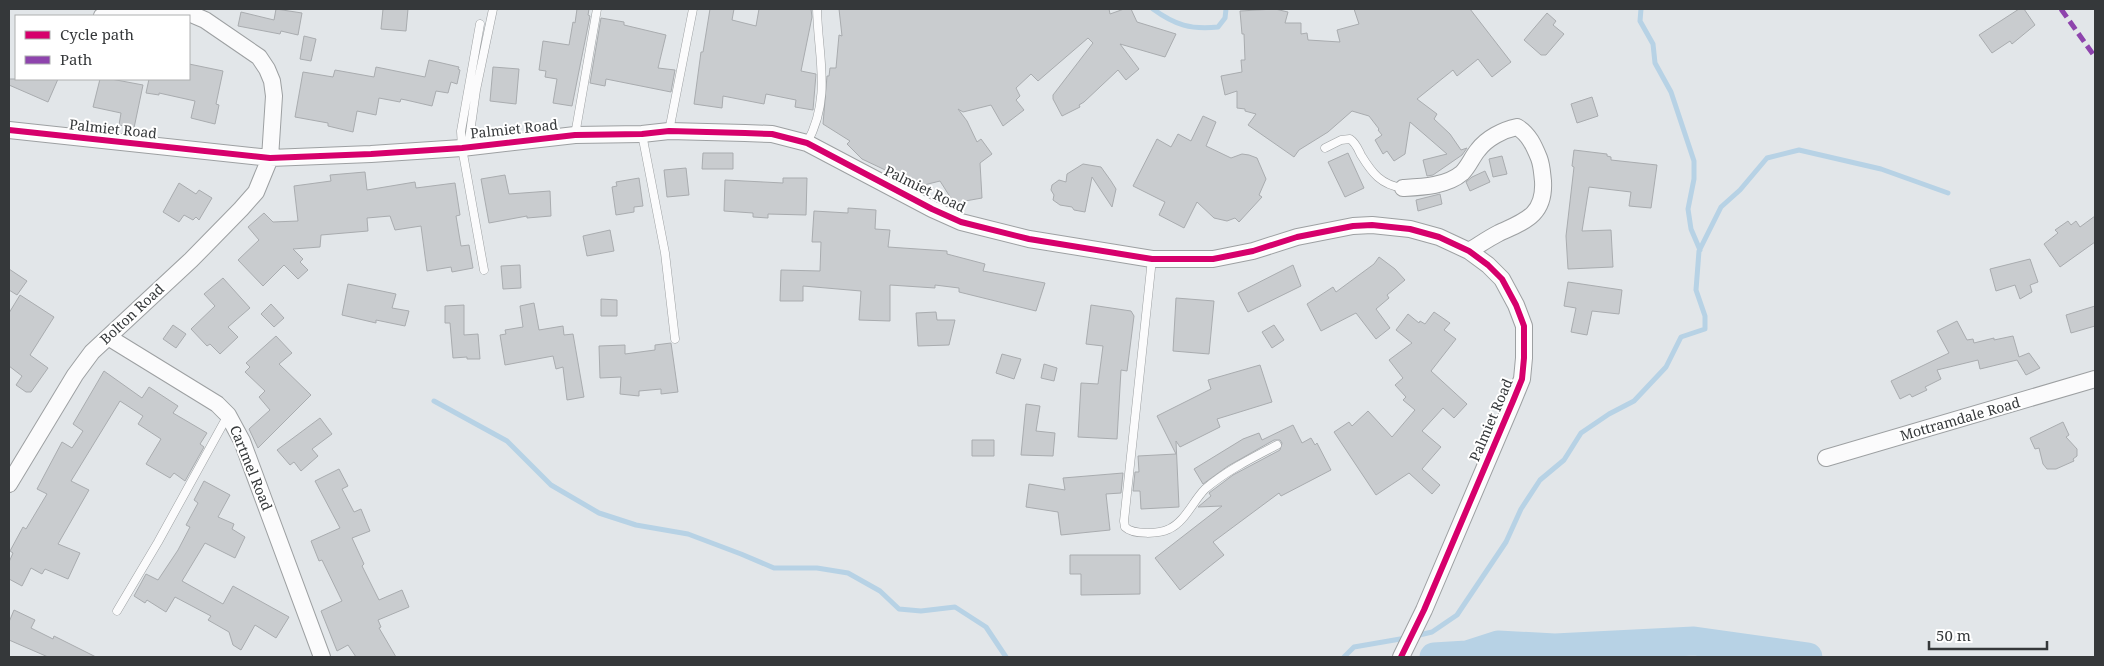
<svg xmlns="http://www.w3.org/2000/svg" width="2104" height="666" font-family="'Noto Serif',serif">
<rect width="100%" height="100%" fill="#e2e6e9"/>
<g fill="none" stroke-linecap="round" stroke-linejoin="round">
<path stroke="#b7d2e5" stroke-width="5" d="M1153,9C1175,25 1191,30 1218,27L1225,18L1226,9
M1641,9L1640,21L1653,44L1655,63L1671,92L1694,161V179L1688,209L1691,229L1700,250
M434,401L507,441L551,485L599,513L636,525L688,534L741,554L774,568H817L848,573L880,591L899,609L921,611L955,607L986,627L1006,657
M1415,636L1432,632L1457,615L1506,542L1521,509L1540,480L1564,460L1581,433L1609,414L1634,401L1666,367L1681,337L1705,329V316L1696,290L1699,251L1721,207L1740,190L1767,158L1799,150L1881,169L1948,193
M1344,657L1354,647L1406,638"/>
<path stroke="#b7d2e5" stroke-width="29" d="M1434,657L1467,655L1498,645L1555,648L1694,641L1808,657"/>
</g>
<path fill="#c9cccf" stroke="#a9acaf" d="M276,9L302,13L298,35L281,31L280,34L238,26L241,12L274,20Z
M383,9H408L406,31L381,29Z
M577,9H589L588,15L590,16L572,106L553,103L557,79L545,77L546,71L539,70L543,41L569,45L573,22L575,23Z
M710,9H734L732,20L756,26L759,9H811L812,17L801,71L816,74L813,110L795,107L796,100L766,94L764,104L723,96L722,108L694,104L701,52H703Z
M839,9H1109L1110,14L1124,9H1131L1137,22L1176,34L1165,57L1120,44L1139,69L1126,80L1118,70L1084,102L1079,105L1080,107L1062,116L1053,99V95L1093,43L1088,38L1038,81L1031,74L1016,88L1020,96L1016,100L1024,110L1003,126L991,105L963,112L958,109L967,121L977,142L981,139L992,154L980,163L982,198L954,203L940,181L916,187L900,177L862,159L847,144L850,141L823,124L827,76H829L830,68H836L839,35L842,36Z
M1275,9L1288,12L1285,23H1301V34L1307,33L1308,40L1340,42L1337,30L1359,24L1354,9H1470L1511,62L1492,77L1478,59L1457,76L1453,70L1417,99L1437,114L1434,119L1450,134L1461,150L1467,148L1462,155L1433,175L1427,176L1423,160L1447,154L1410,122L1405,154L1394,161L1387,151L1383,154L1375,140L1382,135L1378,130L1379,129L1369,116L1352,111L1328,132L1299,150L1294,157L1248,125L1256,114L1245,111V109L1237,108V91L1225,95L1221,76L1242,72L1241,60H1245L1244,34H1242L1240,11Z
M2019,9H2024L2035,25L2012,44L2010,41L1992,53L1979,35Z
M1547,13L1556,21L1553,25L1564,34L1546,55H1541L1524,40Z
M601,18L624,22V25L666,35L658,68L675,70L671,92L606,79L605,86L590,83Z
M304,36L316,39L311,61L300,59Z
M429,60L459,67L458,69L460,70L457,84L451,82L448,93L436,91L432,106L406,100L401,99L400,102L379,98L376,115L357,111L353,132L328,126V123L295,117L303,72L333,77L335,70L374,77L376,67L425,77Z
M189,64L223,71L216,104L219,105L215,124L191,118L195,101L159,93V95L146,93L149,79H189Z
M493,67L519,69L516,104L490,101Z
M9,79H58L48,102L9,85Z
M100,79H111L143,85L134,128L119,125L121,113L93,107Z
M1592,97L1598,116L1577,123L1571,104Z
M1203,116L1216,122L1206,146L1231,158L1242,154L1249,155L1257,158L1266,179L1259,195L1262,197L1239,222L1235,218L1227,221L1214,218L1197,202L1184,228L1159,215L1165,202L1133,186L1157,139L1171,147L1178,134L1191,141Z
M1574,150L1607,154V156L1611,157V160L1657,165L1651,208L1629,206L1631,192L1589,187L1582,231L1611,230L1613,267L1568,269L1566,236L1574,167L1572,166Z
M703,153H733V169H702Z
M1348,153L1364,188L1345,197L1328,162Z
M1502,156L1507,174L1493,177L1489,159Z
M1083,164L1101,167L1111,181L1116,189L1112,207L1092,177L1085,212L1074,210L1072,207L1060,205L1053,200L1054,195L1051,190L1052,185L1059,180L1066,182L1067,174Z
M686,168L689,195L667,197L664,170Z
M1485,171L1490,182L1470,191L1466,182L1472,177Z
M365,172L367,190L415,182L416,188L455,183L460,215L456,216L461,246L469,245L473,268L452,272L451,267L427,271L421,226L395,230L390,216L367,218L368,231L321,235L320,247L293,249L303,259L300,262L308,270L298,279L284,265L263,286L238,260L259,240L248,227L264,213L273,222L298,221L294,186L331,181L330,175Z
M505,175L509,194L550,191L551,216L527,218V216L489,223L481,179Z
M639,178L643,206L634,207V212L616,215L612,187L617,186L616,182Z
M783,178H807L806,215L768,214V218L753,217V213L724,211L725,180L783,183Z
M179,183L196,194L199,190L212,198L199,220L196,217L193,220L184,215L179,222L163,212Z
M1440,194L1442,204L1418,211L1416,200Z
M848,208L876,210L875,229L890,230L888,247L947,251V254L985,264L983,271L1045,283L1036,311L959,292V288L935,285V288L890,285V321L859,320L861,291L803,286V301H780L781,270L820,271L821,242H812L814,211L848,213Z
M2095,216V242L2060,267L2044,244L2058,233L2055,230L2068,221L2071,225L2076,221L2080,227Z
M610,230L614,251L587,256L583,236Z
M1379,257L1395,269L1405,280L1387,295L1389,298L1376,309L1390,328L1376,339L1356,313L1321,331L1307,304L1333,287L1336,292L1374,264Z
M2030,259L2038,282L2030,285L2032,292L2020,299L2015,285L1996,291L1990,269Z
M520,265L521,288L503,289L501,266Z
M1293,265L1301,286L1248,312L1238,293Z
M9,269L27,281L17,295L9,290Z
M223,278L250,308L228,327L238,337L220,354L210,344L207,346L191,329L215,306L204,294Z
M1568,282L1622,290L1619,314L1592,311L1587,335L1571,332L1576,308L1564,306Z
M348,284L396,294L392,308L409,311L405,326L376,320V323L342,315Z
M20,295L54,317L30,355L48,368L31,392H26L16,385L22,376L9,366V313Z
M1176,298L1214,301L1209,354L1173,351Z
M601,299L617,300V316H601Z
M534,303L539,330L563,326L564,335L573,334L584,397L567,400L563,367L556,369L553,356L505,365L500,335L506,334L505,330L523,327L520,306Z
M271,304L284,318L274,327L261,314Z
M464,305V335L478,334L480,359H467V357L453,358L450,323H445V306Z
M1091,305L1131,311L1134,316L1127,371L1121,370L1117,439L1078,437L1081,383L1098,384L1103,346L1086,344Z
M2095,306V326L2071,333L2066,315Z
M936,312L937,320H955L949,345L918,346L916,313Z
M1434,312L1450,323L1444,330L1456,339L1431,371L1467,404L1454,418L1443,408L1422,431L1441,447L1422,469L1440,485L1432,494L1409,473L1376,495L1334,432L1349,422L1352,426L1368,411L1392,437L1415,410L1403,400L1406,397L1395,385L1403,378L1389,360L1412,343L1396,330L1408,314L1419,323L1420,321L1425,324Z
M1957,321L1967,340L1973,339L1974,343L1994,338V340L2013,336L2019,357L2029,353L2040,368L2026,375L2017,360L1980,369L1978,360L1937,370L1941,379L1925,387L1927,390L1912,397L1910,394L1900,399L1891,381L1949,353L1937,331Z
M173,325L186,334L176,348L163,339Z
M1274,325L1284,340L1272,348L1262,332Z
M276,336L292,353L279,364L311,395L258,448L249,429L270,410L259,397L265,391L245,372L250,367L246,363Z
M671,343L678,392L661,394V389L639,391V396L620,394L621,377L600,378L599,346L625,345V354L655,350V345Z
M1002,354L1021,359L1014,379L996,373Z
M1044,364L1057,368L1054,381L1041,378Z
M1260,365L1272,402L1217,419L1220,427L1180,447L1176,441L1179,507L1141,509L1140,491H1133L1135,472H1139L1138,456L1176,454L1157,416L1211,389L1208,380Z
M104,371L142,398L149,387L178,406L173,413L207,433L200,444L204,447L185,481L174,473L170,478L146,464L161,439L138,424L143,416L120,401L71,481L89,490L58,544L80,553L68,579L45,569L42,574L31,568L22,586L9,579V562L13,553L10,551L23,527L26,529L47,494L37,489L62,442L72,448L83,431L73,424Z
M1026,404L1040,406L1036,431L1055,433L1053,456L1021,455Z
M320,418L332,434L312,449L318,456L301,471L294,462L290,465L277,450Z
M2063,422L2069,435L2066,437L2077,449V456L2073,459L2074,461L2056,469H2047L2043,464L2039,448L2035,449L2030,438Z
M1293,425L1302,443L1311,438L1315,445L1317,443L1331,470L1281,496L1279,493L1213,542L1224,555L1180,590L1155,558L1222,506L1198,507L1211,496L1209,493L1233,475L1280,450L1282,443L1280,440H1274L1228,466L1203,484L1194,469L1243,439L1259,433L1262,440Z
M972,440H994V456H972Z
M339,469L348,486L342,489L354,512L361,509L370,531L352,538L364,564L362,566L379,600L402,590L409,607L378,620L381,627L379,628L396,657H356L348,645L337,651L321,611L342,601L322,560L319,561L311,541L340,528L315,481Z
M1123,473L1121,493L1106,494L1110,530L1061,535L1058,512L1026,507L1029,484L1065,490L1063,478Z
M204,481L230,495L218,517L234,524L232,529L245,537L235,558L205,543L182,581L223,604L233,586L289,617L276,638L255,625L241,650L233,645L229,632L208,620L211,616L175,597L166,612L147,600L145,603L134,596L146,574L158,580L178,550L190,527L186,525L198,503L194,500Z
M1070,555H1140V594L1081,595V574H1070Z
M14,610L35,620L31,628L53,639L54,636L96,657H48L9,640V622Z"/>
<g fill="none" stroke-linecap="round" stroke-linejoin="round">
<g stroke="#9da0a2" stroke-width="9">
<path id="lane" d="M480,24L461,131L462,148L484,270
M669,131L693,9
M642,134L665,253L675,339
M575,135L597,9
M807,143C832,97 818,57 817,9
M468,147L476,90L493,9
M1325,148L1341,140L1350,139C1356,143 1358,149 1361,155C1372,173 1381,185 1403,188
M1152,259L1124,521L1125,527C1133,535 1159,534 1169,529C1185,522 1193,501 1205,489C1226,471 1252,458 1277,445
M117,611L158,542L228,415"/>
</g>
<g stroke="#9da0a2" stroke-width="18">
<path id="street" d="M9,130L270,158L371,154L462,148L575,135L642,134L669,131L745,133L772,134L807,143L932,209L961,222L1029,239L1152,259H1213L1253,251L1297,237L1353,226L1372,225L1410,229L1439,237L1469,251L1488,265L1502,279L1516,305L1524,326V358L1522,379L1513,401L1424,610L1401,657
M1403,188C1422,187 1447,186 1462,173C1469,166 1472,157 1478,150C1487,138 1503,130 1517,127C1529,134 1534,146 1539,158C1542,166 1542,173 1543,181C1545,215 1525,221 1499,233C1489,238 1479,245 1469,251
M108,337L217,404L228,415L242,441L322,657
M1826,458L2095,379
M9,484L75,375L92,352L191,260L241,209L256,192L270,158L274,96L272,81L267,69L259,57L205,20L191,14L177,11L122,12L102,16"/>
</g>
<use href="#lane" stroke="#fbfbfc" stroke-width="8"/>
<use href="#street" stroke="#fbfbfc" stroke-width="16"/>
<path stroke="#8e44ad" stroke-width="5" stroke-dasharray="10 5" stroke-linecap="butt" d="M2061,9L2095,57"/>
<g stroke="#fff" stroke-width="9">
<path id="cycleway" d="M9,130L270,158L371,154L462,148L575,135L642,134L669,131L745,133L772,134L807,143L932,209L961,222L1029,239L1152,259H1213L1253,251L1297,237L1353,226L1372,225L1410,229L1439,237L1469,251L1488,265L1502,279L1516,305L1524,326V358L1522,379L1513,401L1424,610L1401,657"/>
</g>
<use href="#cycleway" stroke="#d6006c" stroke-width="6"/>
</g>
<g text-anchor="middle" stroke-width="4" stroke-linejoin="round" paint-order="stroke">
<g font-size="14" fill="#35383a" stroke="#fff">
<text transform="translate(113 129) rotate(6)" y="5">Palmiet Road</text>
<text transform="translate(514 129) rotate(-6)" y="5">Palmiet Road</text>
<text transform="translate(925 189) rotate(26)" y="5">Palmiet Road</text>
<text transform="translate(132 314) rotate(-43)" y="5">Bolton Road</text>
<text transform="translate(1960 419) rotate(-16)" y="5">Mottramdale Road</text>
<text transform="translate(1491 420) rotate(-67)" y="5">Palmiet Road</text>
<text transform="translate(251 468) rotate(68)" y="5">Cartmel Road</text>
</g>
</g>
<rect width="2104" height="666" fill="none" stroke="#35383a" stroke-width="20"/>
<rect x="15" y="15" width="175" height="65" fill="#ffffff" stroke="#aeafb0"/>
<rect x="25" y="31" width="25" height="8" fill="#d6006c" stroke="#aeafb0"/>
<text x="60" y="40" font-size="15" fill="#35383a">Cycle path</text>
<rect x="25" y="56" width="25" height="8" fill="#8e44ad" stroke="#aeafb0"/>
<text x="60" y="65" font-size="15" fill="#35383a">Path</text>
<path d="M1929 641v8h118v-8" fill="none" stroke="#35383a" stroke-width="2.5"/>
<text x="1936" y="641" font-size="15" fill="#35383a" stroke="#ffffff" stroke-width="4" paint-order="stroke">50 m</text>
</svg>
